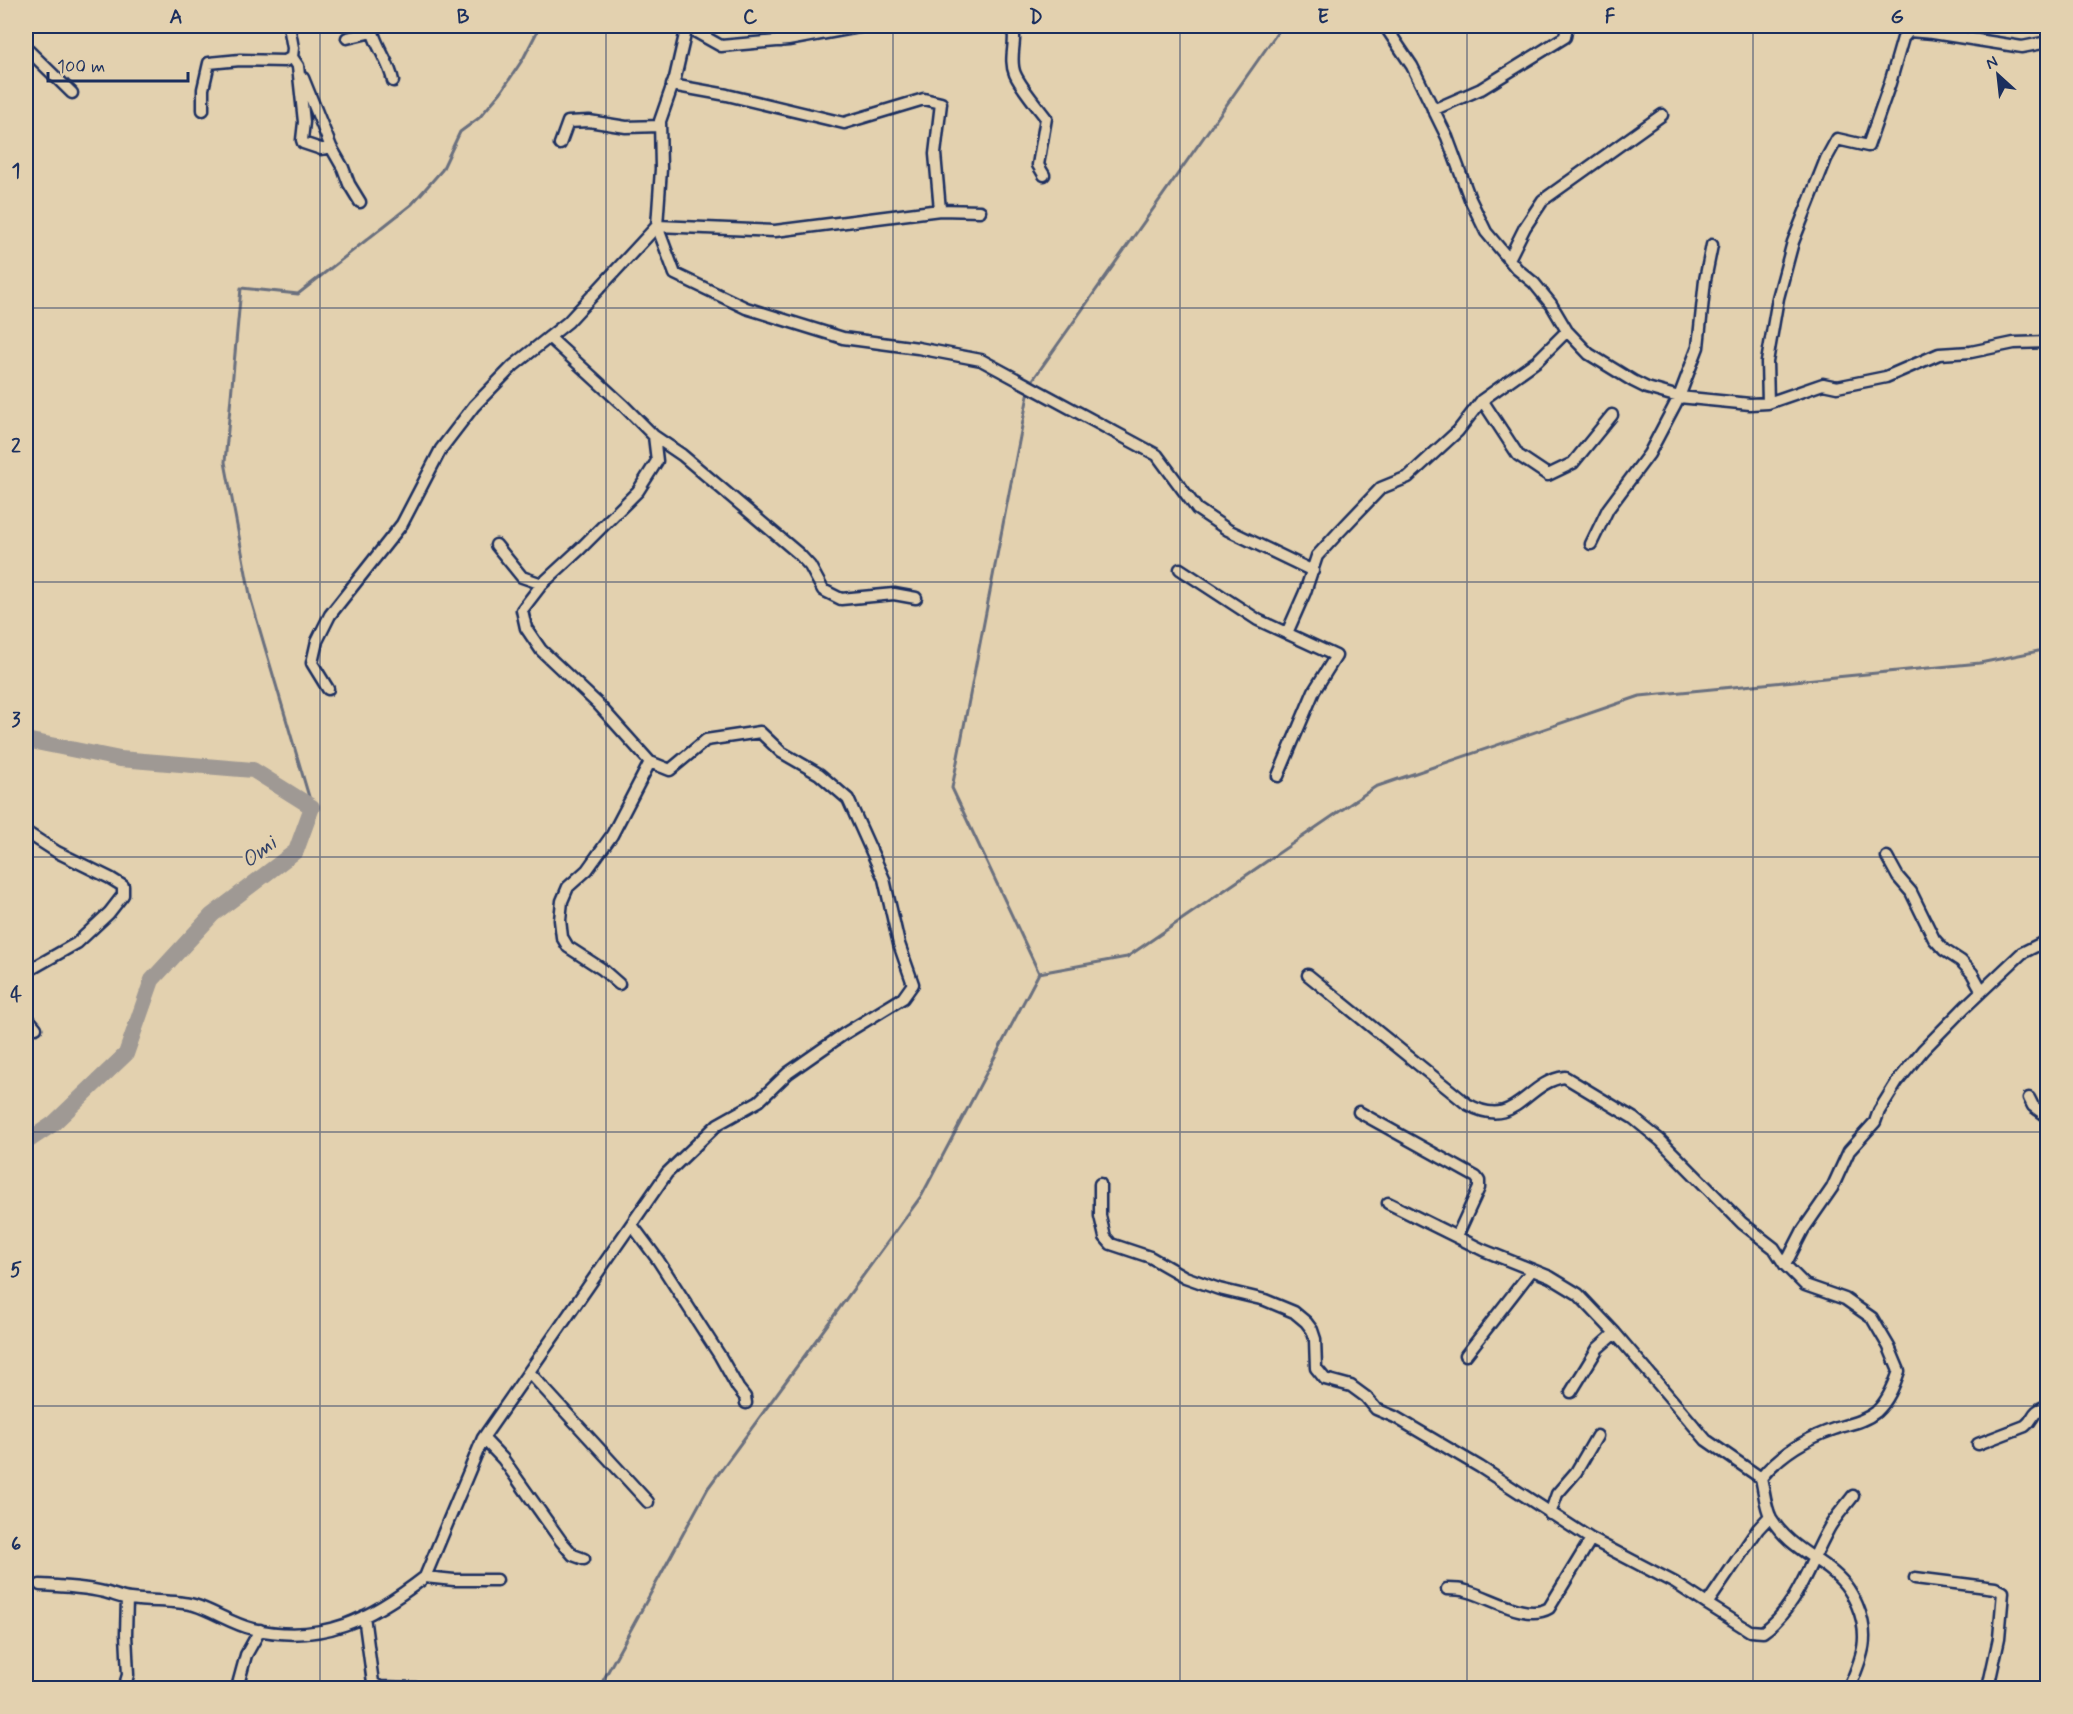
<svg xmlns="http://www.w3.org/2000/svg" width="2073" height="1714" font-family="Mynerve,sans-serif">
<rect width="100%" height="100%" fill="#e3d1af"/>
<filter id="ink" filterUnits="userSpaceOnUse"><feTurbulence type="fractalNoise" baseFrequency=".0167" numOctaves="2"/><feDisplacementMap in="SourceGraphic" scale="12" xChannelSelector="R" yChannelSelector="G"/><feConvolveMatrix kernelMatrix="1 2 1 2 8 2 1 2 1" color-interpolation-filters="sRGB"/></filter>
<g filter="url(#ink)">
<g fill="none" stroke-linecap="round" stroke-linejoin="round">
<path stroke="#6a6f7e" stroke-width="3" d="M1032,381L1282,26
M312,807L251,600L225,462L241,288L298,294L412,204L442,170L460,132L479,118L501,92L523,59L540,26
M1039,973L1127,957L1375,787L1640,696L1980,663L2048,649
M599,1688L708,1488L922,1195L1039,973L952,788L1029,390"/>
<path stroke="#9f9994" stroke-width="16" d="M26,740L120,759L253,770L312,807L296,851L212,915L152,980L126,1054L53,1124L26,1142"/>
<g stroke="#1b2f5e" stroke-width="15">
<path id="minor" d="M372,26C372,41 390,62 393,81
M687,26L675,78L660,121L661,169L657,226L675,274L746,308L843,338L918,348L981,360L1157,455L1197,509L1228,530L1313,571
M780,26L781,41
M1012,26C1018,40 1008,58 1015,74C1020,86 1037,106 1046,118L1038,165L1044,175
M1385,26L1412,66L1447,137L1470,199L1486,232L1517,269L1534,283L1551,304L1567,331L1589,354L1633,381L1647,388L1679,397L1750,404L1768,403L1823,384L1837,387L1886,377L1939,354L1971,352L2014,343L2048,342
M1894,26L1909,31L1933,33L2022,47L2048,42
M687,27L721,46L788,40L864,26
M347,38L372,32
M26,48L72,93
M292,57L298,66L304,122L302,140L303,143L321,149L331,147L343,168L349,184L360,202
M303,78L331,147
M672,85L727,95L844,123L924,99L941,103L935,154L940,210
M203,110V89L209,63L240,60L285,61L292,57L293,48L289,26
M1433,110L1481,89L1565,37L1567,26
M560,144L568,122L589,121L626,127L660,126
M1509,259L1525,227L1543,200L1662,115
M1482,400L1518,455L1548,475L1573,463L1612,415
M1768,403L1767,362L1778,298L1793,242L1826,159L1837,139L1868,146L1890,83L1903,38L1909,31
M654,436L682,455L799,554L810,566L823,590L841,599L894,594L916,598
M1591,544L1608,509L1649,454L1679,397L1698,347L1705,280L1712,245
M496,545L522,577L542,584
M1180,569L1258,620L1336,656L1314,691L1278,776
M1287,633L1305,592L1317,556L1339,532L1381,488L1408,477L1458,431L1482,400L1537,361L1567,331
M328,689L312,663L317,641L330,615L402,524L441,449L474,406L513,366L568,322L657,226L775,231L940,210L980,211
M26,832L57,852L110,878L123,886V895L109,913L77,943L26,972
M1887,857L1898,877L1911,892L1934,939L1944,950L1961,961L1972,973L1982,991
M1308,975L1467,1104C1517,1132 1524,1082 1565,1077L1633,1118L1660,1140L1742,1223L1774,1248L1785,1265L1805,1285L1845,1299L1872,1318L1889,1347L1899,1371C1894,1386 1888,1401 1876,1412C1864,1422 1848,1424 1834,1429C1805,1439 1780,1454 1761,1478C1764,1490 1765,1507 1771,1518C1786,1543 1808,1553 1829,1569C1843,1580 1850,1589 1857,1605C1871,1638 1862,1657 1849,1688
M619,984L602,969L568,947L562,937L560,920L562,901L568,887L587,870L612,835L650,762
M26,1016L36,1028
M2029,1098L2033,1106L2048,1117
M1359,1112L1476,1177L1479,1181V1188L1457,1236
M1100,1184V1216L1105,1237L1111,1244L1150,1257L1185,1277L1219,1289L1265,1300L1294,1312L1306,1322L1312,1330L1315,1339L1316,1368L1325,1379L1351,1386L1366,1397L1376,1409L1395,1417L1480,1467L1591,1539L1675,1583L1707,1604L1758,1529L1770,1516
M1388,1203L1483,1250L1550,1277L1578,1294L1615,1333L1706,1440L1761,1478
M632,1225L658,1260L720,1356L738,1388L745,1397L746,1403
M1785,1265L1803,1230L1832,1188L1849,1151L1875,1122L1879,1111L1897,1082L1923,1050L1965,1007L2022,953L2048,940
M1466,1355L1532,1270
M529,1372L648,1502
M1571,1392L1598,1348L1615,1333
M483,1438L503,1459L561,1541L573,1555L584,1559
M1978,1444L2025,1426C2036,1418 2029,1413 2048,1405
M1550,1514L1557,1494L1576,1472L1597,1436
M425,1577L454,1580H497
M1915,1578L1995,1588L2003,1592L1999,1638L1988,1688
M40,1585C62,1586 83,1587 104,1592C113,1594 121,1598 130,1599C150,1602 176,1600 194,1605C214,1611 232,1624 253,1629C322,1645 371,1619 425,1577L483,1438L667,1173L718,1124L759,1101L788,1073L844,1034L903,998L913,984L899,944L884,879L848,799L819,774L781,752L760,732L706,740L670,770L650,762L598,704L541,650L526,628L522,610L542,584L580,549L638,491L657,461L654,436L624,406L549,337
M1447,1589C1453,1589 1460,1589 1466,1591C1489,1596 1526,1622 1549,1608L1591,1539
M1707,1604L1750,1631L1763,1632C1796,1609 1809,1564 1828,1530C1834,1518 1845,1507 1853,1496
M364,1616L373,1683L380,1687L416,1688
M124,1688L128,1675L126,1634L127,1599
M237,1688L246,1655L260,1630"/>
</g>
<use href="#minor" stroke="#e3d1af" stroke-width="10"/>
</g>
</g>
<path fill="none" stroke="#1b2f5e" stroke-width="1.5" stroke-opacity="0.55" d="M320,26V1688M606,26V1688M893,26V1688M1180,26V1688M1467,26V1688M1753,26V1688M26,308H2048M26,582H2048M26,857H2048M26,1132H2048M26,1406H2048"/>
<g text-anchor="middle" stroke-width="6" stroke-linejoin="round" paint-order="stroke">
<g font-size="22" font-style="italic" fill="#2f3f66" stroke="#e3d1af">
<text transform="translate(258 851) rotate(-38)" y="8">Omi</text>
</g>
</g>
<rect width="2073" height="1714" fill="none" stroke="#e3d1af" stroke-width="66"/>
<g transform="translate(1998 75) rotate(333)" stroke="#e3d1af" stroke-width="4.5" paint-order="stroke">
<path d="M0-4.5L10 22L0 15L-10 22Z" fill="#1b2f5e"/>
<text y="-9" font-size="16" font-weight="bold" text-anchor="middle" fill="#1b2f5e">N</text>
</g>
<path d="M48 72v9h140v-9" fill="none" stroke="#1b2f5e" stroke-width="3"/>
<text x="57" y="72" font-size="18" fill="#1b2f5e" stroke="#e3d1af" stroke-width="4.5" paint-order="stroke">100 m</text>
<rect x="33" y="33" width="2007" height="1648" fill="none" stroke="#1b2f5e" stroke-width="2"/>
<g font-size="20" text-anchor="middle" font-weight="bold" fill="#1b2f5e">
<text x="176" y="23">A</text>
<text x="463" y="23">B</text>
<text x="750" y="23">C</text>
<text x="1036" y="23">D</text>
<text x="1323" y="23">E</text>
<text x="1610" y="23">F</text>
<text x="1897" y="23">G</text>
<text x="16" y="177">1</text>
<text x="16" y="452">2</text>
<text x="16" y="726">3</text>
<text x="16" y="1001">4</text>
<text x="16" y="1276">5</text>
<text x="16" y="1550">6</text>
</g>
</svg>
